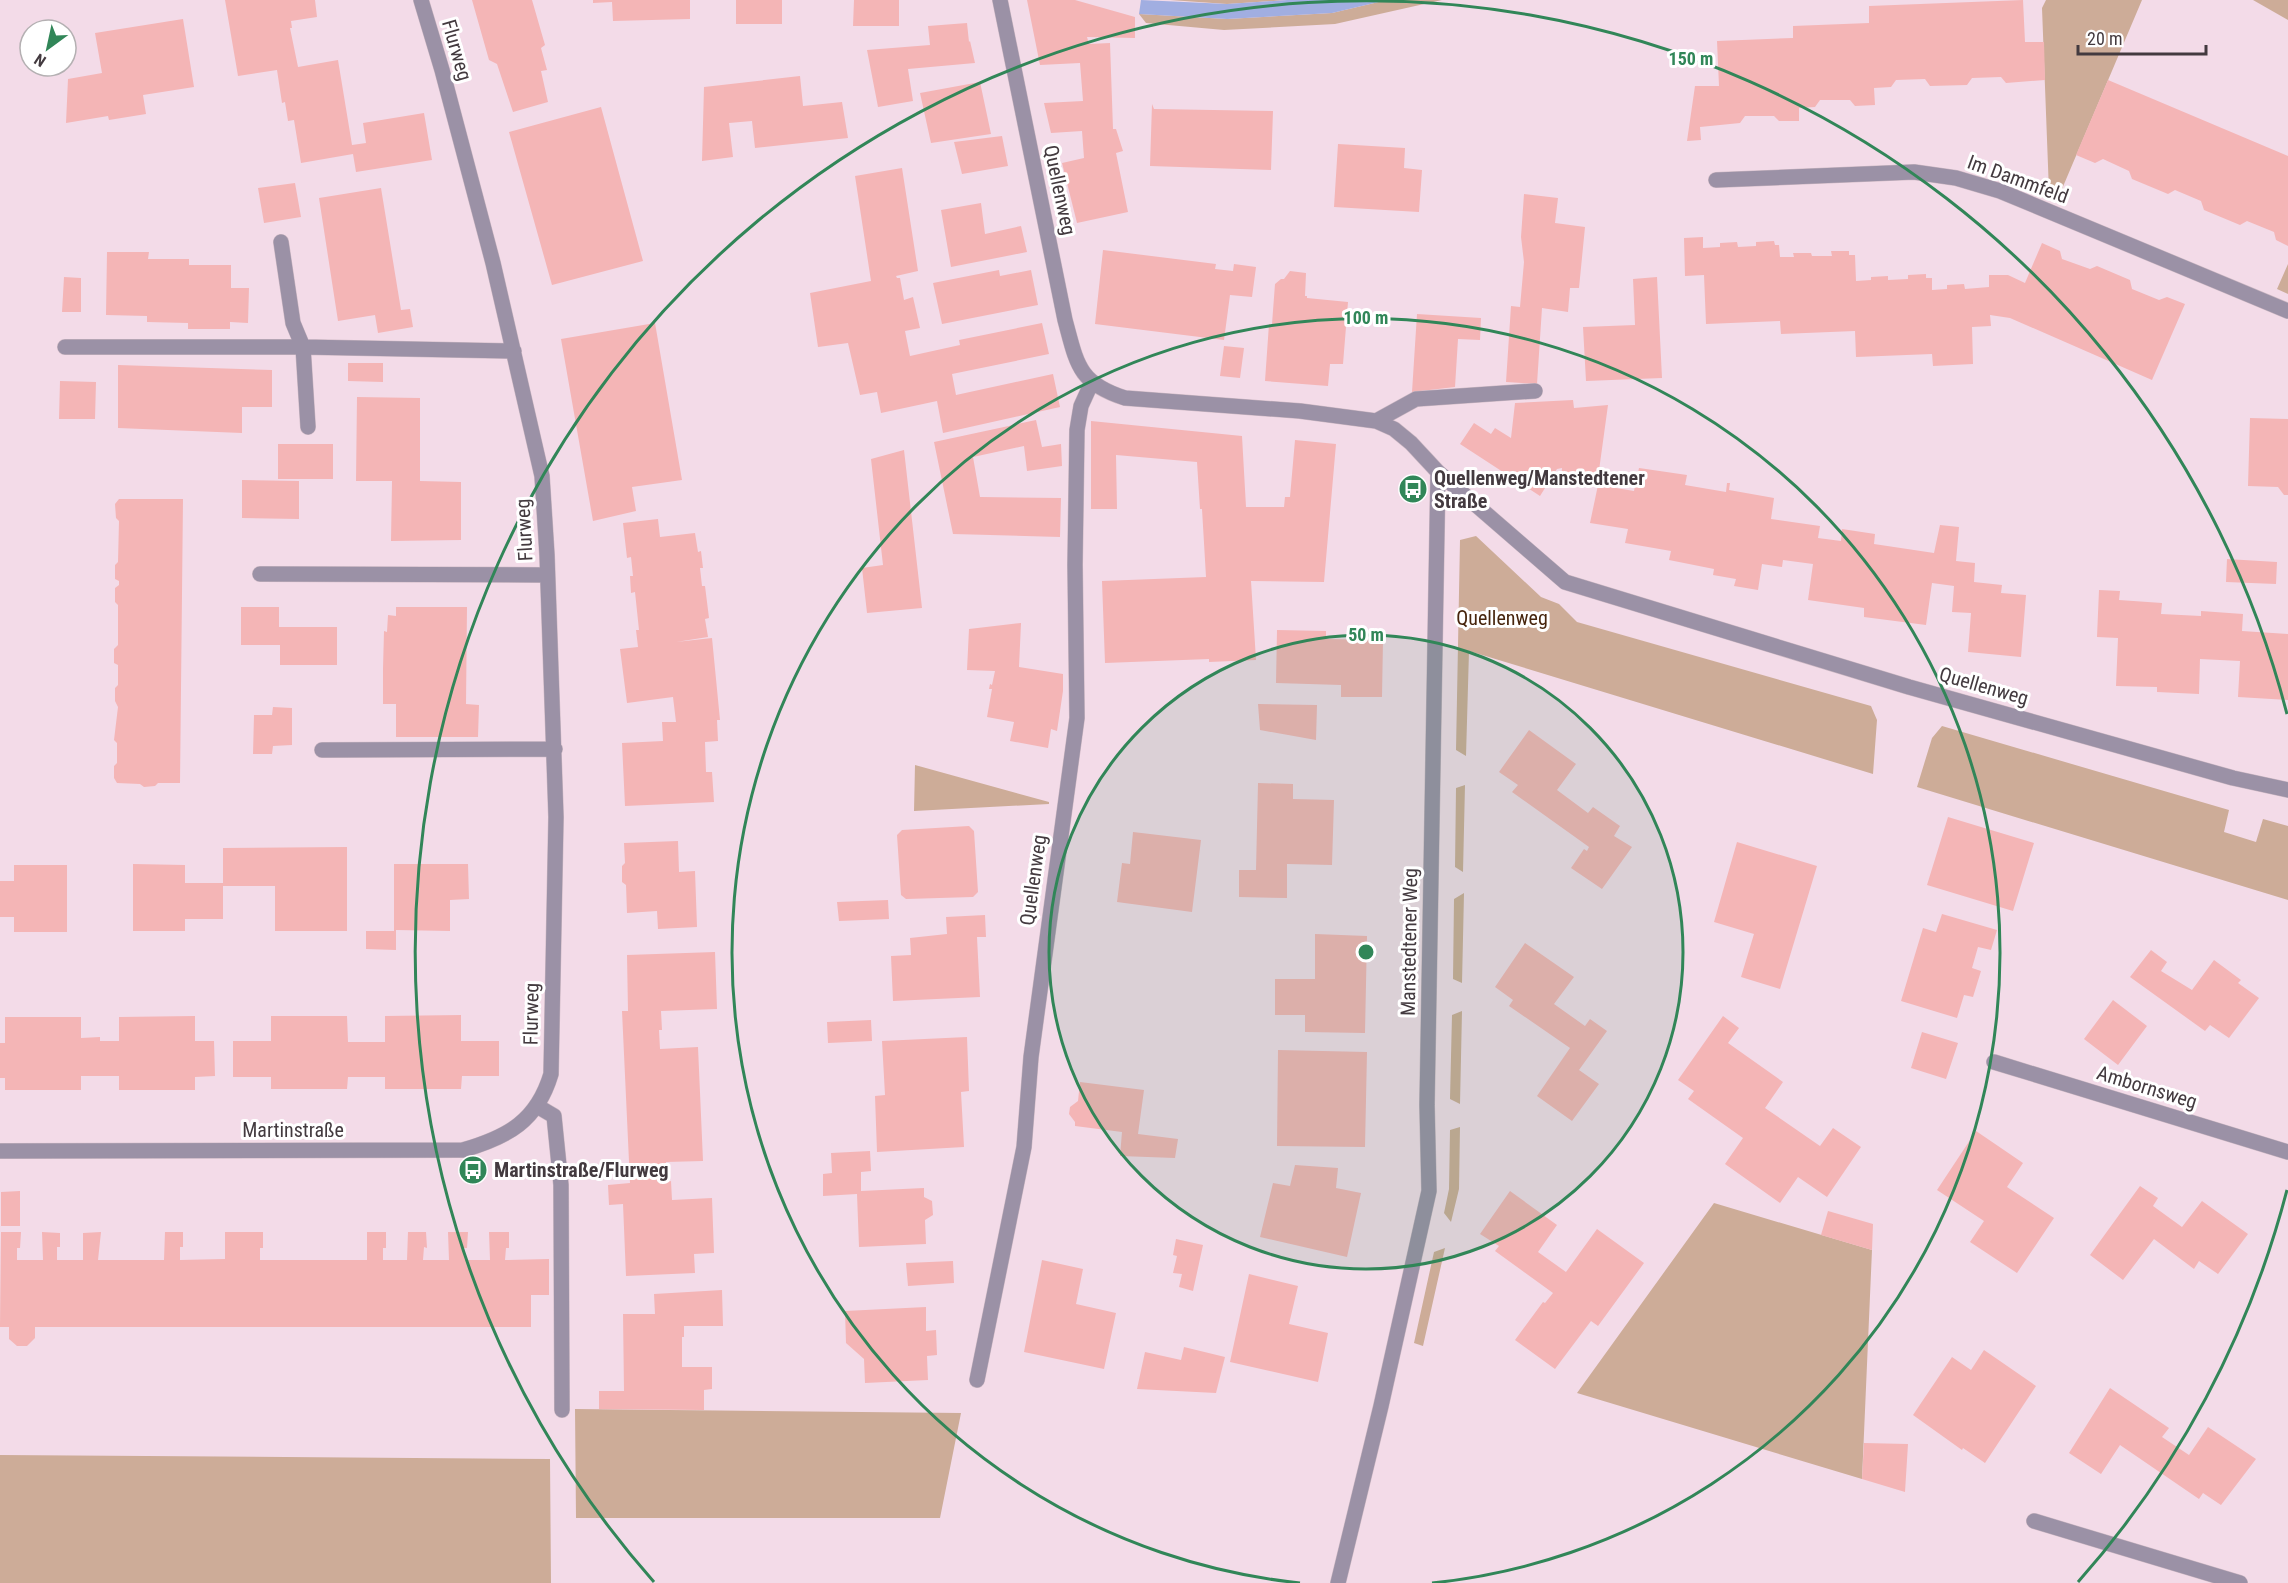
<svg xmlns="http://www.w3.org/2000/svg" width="2288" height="1583" font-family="'Roboto Condensed',sans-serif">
<rect width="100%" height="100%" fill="#f3dbe8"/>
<path fill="#cdac98" d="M1170,0H1287L1227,4Z
M1387,0H1442L1335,24L1224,30L1146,23L1139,14L1227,19L1332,13Z
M2046,0H2142L2059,196L2049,192L2042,8Z
M2253,0H2288V20Z
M2288,264V294L2277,289Z
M1476,536L1541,597L1559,604L1577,622L1871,706L1877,720L1873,774L1469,651L1466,756L1456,750L1460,540Z
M1942,726L2229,810L2224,832L2256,842L2263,819L2288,826V900L1917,787L1932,738Z
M915,765L1049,802V804L914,811Z
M1465,785L1463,872L1455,867L1456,788Z
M1464,893L1462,983L1453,979L1454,899Z
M1462,1011L1460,1104L1450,1099L1452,1015Z
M1460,1127L1459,1189L1451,1222L1444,1213L1449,1189L1450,1130Z
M1714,1203L1872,1250L1862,1479L1577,1393Z
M1445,1248L1423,1346L1414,1343L1434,1252Z
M575,1409L961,1413L940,1518H576Z
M0,1455L550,1459L551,1583H0Z"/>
<path fill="#a1aee1" d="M1141,0L1227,4L1287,0H1387L1332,13L1227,19L1139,14Z"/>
<path fill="#f4b5b6" d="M225,0H315L317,17L291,21L292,28H290L298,67L338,60L352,145L366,143L363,123L424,113L432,160L356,172L353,154L301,163L294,120L288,121L285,102L282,103L277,70L238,76Z
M472,0H532L545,45L541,48L547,70L541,71L548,102L513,112L497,64L489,60Z
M593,0H690V19L613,21L612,2L593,3Z
M736,0H782V24H736Z
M854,0H899V26H853Z
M1027,0H1075L1135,17V38L1087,37L1089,44L1110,43L1113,129H1116L1123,151L1116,153L1128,212L1077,223L1062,163L1084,158L1082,131L1051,133L1044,103L1083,101L1080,63L1040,65Z
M2023,0L2025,42H2044L2045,80L2006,83L2001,77L1972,78L1967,85L1930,86L1925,79L1896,80L1891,87L1874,88L1875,105L1855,106L1850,100H1820L1815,107L1799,108V121H1779L1774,116H1745L1740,123L1700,127L1701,140L1687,141L1695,86H1719L1717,41L1793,38V26L1869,23V6Z
M183,19L194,87L143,95L146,114L109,120L108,116L66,123L68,79L102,73L95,33Z
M967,23L969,42L970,41L975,63L908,69L913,101L878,107L867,50L930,45L928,26Z
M800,76L803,106L842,102L848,138L755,148L752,121L729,123L733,157L702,161L704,87Z
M2108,80L2288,156V246L2276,240L2274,232L2247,221L2240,225L2204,210L2201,201L2175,190L2168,194L2132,179L2129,171L2103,159L2095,163L2076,155Z
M980,82L991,134L931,143L920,93Z
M1152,104L1154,109L1273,111L1271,170L1150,166Z
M601,107L643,261L552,285L509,132Z
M1002,136L1008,166L962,174L954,142Z
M1338,144L1405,148L1404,168L1422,170L1419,212L1334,207Z
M902,168L918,271L896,276L897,278H900L904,300L913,297L920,328L905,331L910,356L960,345L959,340L1042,323L1049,354L952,374L956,395L1053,374L1060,407L943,433L937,401L881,413L877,392L860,395L848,343L818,347L810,293L871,281L855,176Z
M295,183L301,217L264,223L258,188Z
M381,188L401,310L410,309L413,327L378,333L375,315L338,321L319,198Z
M1524,194L1558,198L1555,223L1585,227L1579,288H1570L1568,312L1542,308L1537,384L1506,382L1511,306L1520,307L1524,262L1521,237Z
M981,203L985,234L1021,226L1027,252L951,267L941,210Z
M1703,237V248L1720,247V243L1737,242L1738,247L1756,246V242L1774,241L1775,245H1779L1780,257H1794L1793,253H1811L1812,256H1832L1831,251H1849V255H1855L1856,281L1871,280V277L1888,276V280L1908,279V275L1926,274V278H1932V290L1947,289V285L1964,284L1965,289L1989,287V275H2008L2025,283L2042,243L2060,251L2062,259L2090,269L2097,266L2130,280L2132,289L2159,300L2167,297L2185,304L2152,380L2010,318L1990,315L1991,326L1972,327L1973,364L1933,366L1932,354L1856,357L1855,331L1781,334L1780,321L1706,324L1704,275L1685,276L1684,238Z
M1103,250L1216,264L1215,269L1233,271L1234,264L1256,267L1252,297L1230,295L1224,340L1095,324Z
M107,252H149L148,259H189V265H231V288H249L248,323L230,322V329H188V323L147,322V316L106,315Z
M999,270L1000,276L1031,270L1038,305L942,324L933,283Z
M1290,271L1306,273L1305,296H1307V298L1348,302L1343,364H1330L1328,386L1265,381L1269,324H1272L1275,284L1281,279H1284Z
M64,277L81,278V312H62Z
M1657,277L1662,378L1586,381L1583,327L1635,325L1633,279Z
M1417,314L1481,318L1480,340L1458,339L1455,387L1412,392Z
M655,323L682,480L632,487L636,511L593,521L561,339Z
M1224,346L1244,348L1240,378L1220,376Z
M348,363H383V382L348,381Z
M118,365L272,370V407H242V433L118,428Z
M60,381L96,382L95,419H59Z
M357,397L420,398V481L461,482V540L391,541L392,481H356Z
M1573,400L1574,408L1608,405L1597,485L1561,480L1562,468L1557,469L1540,496L1460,444L1474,423L1491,434L1495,428L1511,438L1515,403Z
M2250,418L2288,419V495H2284L2278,487L2248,486Z
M1036,420L1042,447L1061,444L1062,466L1027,471L1024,446L973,457L980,497L1061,498L1060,537L953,534L934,442Z
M1091,421L1242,436L1246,507H1284L1285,497H1290L1295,440L1336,444L1324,582L1251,581L1256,660L1209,662V659L1105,663L1102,581L1206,577L1202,509H1200L1197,462L1116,455L1117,509H1091Z
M278,444H333V479H278Z
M904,450L922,608L867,613L862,568L883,565L871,459Z
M1639,468L1687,475L1685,485L1726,492L1727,483H1730L1729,490L1774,498L1771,519L1820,526L1818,538L1841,541L1842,529L1875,534L1874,544L1934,553L1940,525L1959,527L1956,561L1975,563L1974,582L2002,585L2001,593L2026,595L2021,657L1968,652L1971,613L1952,612L1954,586L1932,583L1926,625L1864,617V608L1808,600L1813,564L1783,560L1782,567L1762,564L1758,590L1734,586L1736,579L1713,575L1714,569L1669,560L1671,551L1625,543L1628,529L1590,523L1598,485L1634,491Z
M242,480L299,481V519L242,518Z
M119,499H183L180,783H158L155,786L144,787L140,784L117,783L114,778V766L117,763V743L114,740L118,707L115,701V688L118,685V665L114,663V649L118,645V605L115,602V588L119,585V581L115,579V565L118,562L119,521L116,518L115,504Z
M658,519L660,537L695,533L698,552L701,551L703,568H700L702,586H705L709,618L705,619L708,637L676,642L712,638L720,720H717L718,741L705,742L706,772H712L714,802L625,806L622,743L663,741L662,722H676L673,697L627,703L620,649L638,647L636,630H639L635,592L631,593L630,576H633L631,557L627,558L623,523Z
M2227,559L2277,562L2276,584L2226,582Z
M2099,590L2120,591L2119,600L2162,603L2161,614L2201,616V611L2243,614L2242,631L2288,634V700L2238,697L2240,661L2200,659L2199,694L2157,692V687L2116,686L2118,638L2097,637Z
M241,607H279V627H337V665H280V645H241Z
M396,607H467L466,704L479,705L478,737H396V704H383V669L384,631L387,632L388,615L396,616Z
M1021,623L1019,667L1063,674V691L1057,731L1051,729L1048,748L1010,741L1014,722L987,717L992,689H989L990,684L992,685L995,671L967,670L969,629Z
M1277,630L1326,631V639L1383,640L1382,697H1341V685L1276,683Z
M1258,704L1317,705L1316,740L1260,730Z
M273,707L292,708V745L273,746L272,754H253L254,715H272Z
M1529,730L1576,764L1557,790L1588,813L1593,807L1620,826L1614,836L1632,847L1602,889L1571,868L1584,849L1587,851L1589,847L1512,792L1518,785L1499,772Z
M1258,783L1293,784V799L1334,800L1332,865L1287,864V898L1239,897V870H1256Z
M1948,817L2034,843L2013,911L1927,885Z
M969,826L974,831L978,892L973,897L906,899L901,895L897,835L902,830Z
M1133,832L1201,840L1192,912L1117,902L1122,863L1130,864Z
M678,841L679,872L695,871L697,927L658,929L657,911L627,913L626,885L622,882V866L625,863L624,843Z
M1737,842L1817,866L1780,989L1741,977L1754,934L1714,922Z
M347,847V931H275V886H223V919H185V931H133V864L185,865V883H223V848Z
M394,864H468L469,899L450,900V931L396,930V950L366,949V931H394Z
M14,865H67V932H14V917H0V881H14Z
M888,900L889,919L839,921L837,902Z
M1942,914L1997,930L1991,950L1978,947L1972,968L1981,971L1973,997L1964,995L1957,1018L1901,1001L1923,928L1936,932Z
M985,915L986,937H977L980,997L893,1001L891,956L911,955L910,938L947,934L946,917Z
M1315,934L1367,936L1365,1033L1305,1032V1015H1275V979H1315Z
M1525,943L1574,977L1554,1004L1585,1026L1590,1019L1607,1031L1579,1070L1599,1084L1572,1121L1537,1096L1570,1048L1509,1006L1513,1000L1495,987Z
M2151,950L2167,962L2161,971L2192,990L2214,960L2241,980L2238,983L2259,998L2229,1038L2210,1025L2205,1031L2130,977Z
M715,952L717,1009L661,1011L662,1030H659L660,1049L698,1047L703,1161L666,1162L667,1182L671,1181L672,1200L712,1198L714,1253L694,1254L695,1273L626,1276L623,1204L609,1205L608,1185L630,1183L622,1011H628L627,955Z
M2113,1000L2147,1026L2118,1065L2084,1039Z
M461,1015V1041H499V1076H462L461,1089H385V1077H348L347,1089H271V1077H233V1041H271V1016H347L348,1042H385V1016Z
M195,1016V1041H214L215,1076L195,1077V1090H119V1076H81V1090H5V1078H0V1043H5V1017H81V1038L100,1037V1041H119V1017Z
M1723,1016L1739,1028L1728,1043L1783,1082L1765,1108L1820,1146L1833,1128L1861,1147L1827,1197L1798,1177L1780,1203L1725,1164L1743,1138L1688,1099L1694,1091L1678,1080Z
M871,1020L872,1041L828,1043L827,1022Z
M1922,1032L1958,1043L1946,1079L1911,1068Z
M967,1037L969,1091L961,1092L964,1147L877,1152L875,1096L885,1095L882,1041Z
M1278,1050L1367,1052L1365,1147L1277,1146Z
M1080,1082L1144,1090L1138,1134L1178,1139L1175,1158L1120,1156L1122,1132L1075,1126V1122L1069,1114L1070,1107L1078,1101Z
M1976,1131L2023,1163L2007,1187L2054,1218L2017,1273L1970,1242L1984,1221L1937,1190Z
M870,1151L871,1171L861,1172V1191L924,1188V1197L932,1201L933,1215L925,1220L926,1244L859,1247L857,1194L823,1196V1174L832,1173L831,1153Z
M1295,1165L1338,1168L1336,1188L1361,1193L1347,1257L1260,1237L1273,1183L1290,1186Z
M2140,1186L2158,1198L2153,1206L2182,1227L2202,1201L2248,1234L2218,1274L2199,1261L2194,1269L2154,1239L2123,1280L2090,1255Z
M20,1191V1226H1V1192Z
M1510,1191L1557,1225L1538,1252L1566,1272L1597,1229L1644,1263L1598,1326L1591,1321L1555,1369L1515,1340L1543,1302L1545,1303L1553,1293L1495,1251L1499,1246L1480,1234Z
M1828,1211L1873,1224L1872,1250L1821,1235Z
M1,1232H21L20,1248H17V1260H43L42,1232L60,1233V1247H57V1260H83V1233L101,1232L98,1260H164L165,1232H183V1247H180V1260L225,1259V1232H263V1248H260V1260H367V1232H386V1248H383V1260H407L408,1232H426L427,1248L424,1247L423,1260H449L448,1232H468L467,1248H464L465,1260H490L489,1232H509V1248H506L505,1260L549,1259V1295H531V1327H35V1338L27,1346H17L9,1339V1327H0Z
M1176,1239L1203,1245L1193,1291L1179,1287L1182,1274L1173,1273L1177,1256L1173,1255Z
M1042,1260L1083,1269L1076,1304L1116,1313L1104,1369L1024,1352Z
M953,1261L954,1283L908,1286L906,1263Z
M1249,1274L1298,1286L1289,1324L1328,1333L1318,1382L1230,1362Z
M722,1290L723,1326H684V1337H682V1367H712V1389L704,1390V1410L599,1409V1391H624L623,1314H655L654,1294Z
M926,1307V1331L936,1330L937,1355L927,1356L928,1380L865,1383L864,1359L846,1343L845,1311Z
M1184,1347L1225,1357L1216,1393L1137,1389L1145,1352L1181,1360Z
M1984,1350L2036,1386L1985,1463L1963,1448L1962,1450L1913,1415L1952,1357L1971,1370Z
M2110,1388L2169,1428L2162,1437L2189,1455L2208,1427L2256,1459L2221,1505L2203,1493L2199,1499L2120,1445L2101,1474L2069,1453Z
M1864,1443L1908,1444L1905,1492L1862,1479Z"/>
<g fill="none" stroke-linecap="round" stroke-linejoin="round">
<g stroke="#ccb8c3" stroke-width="16">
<path id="minor" d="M1000,0L1065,320C1077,364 1078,383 1125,398L1300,411L1376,421L1394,429L1411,443L1438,472L1565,582L1909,687L2233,778L2288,790
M1716,180L1914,172L1956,178L2000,191L2288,311
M281,242L293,323L303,347L308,427
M65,347H303L514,351
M1376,421L1416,399L1535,391
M260,574L547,575
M322,750L555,749
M1994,1062L2288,1152
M537,1106L554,1116L561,1185L562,1410
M0,1151L463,1150C508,1137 537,1121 551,1074L556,817L547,555L542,476L493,263L442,70L421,0
M977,1380L1024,1147L1031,1057L1077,718L1075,565L1077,430L1081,406L1091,384
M2034,1521L2240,1583
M1338,1583L1381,1406L1429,1191L1427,1105L1438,472"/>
</g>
<use href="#minor" stroke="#9b91a6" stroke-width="15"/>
</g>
<circle cx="1366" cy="952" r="317" fill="#318658" fill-opacity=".12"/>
<g fill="none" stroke="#318658" stroke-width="3">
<circle cx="1366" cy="952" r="317"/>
<path d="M1300 1583A634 634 0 1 1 1432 1583"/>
<path d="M2287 1190A951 951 0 0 1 2078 1582M654 1582A951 951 0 1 1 2287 714"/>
</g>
<defs>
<g id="bus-disc" transform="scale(1.5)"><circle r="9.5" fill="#318658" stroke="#fff"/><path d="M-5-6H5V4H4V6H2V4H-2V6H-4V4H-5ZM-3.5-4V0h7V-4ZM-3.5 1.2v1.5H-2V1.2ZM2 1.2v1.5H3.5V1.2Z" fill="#fff"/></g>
</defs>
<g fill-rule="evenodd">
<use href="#bus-disc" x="1413" y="489"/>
<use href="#bus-disc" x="473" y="1170"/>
</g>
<g text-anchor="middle" stroke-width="6" stroke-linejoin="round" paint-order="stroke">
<g font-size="20" fill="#433a3f" stroke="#fff">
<text transform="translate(457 50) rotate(74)" y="7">Flurweg</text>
<text transform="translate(2018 179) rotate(20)" y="7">Im Dammfeld</text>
<text transform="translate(1060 190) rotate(78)" y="7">Quellenweg</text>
<text transform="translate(524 530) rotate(-93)" y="7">Flurweg</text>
<text transform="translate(1984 686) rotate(16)" y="7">Quellenweg</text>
<text transform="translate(1033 880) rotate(-82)" y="7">Quellenweg</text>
<text transform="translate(1409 942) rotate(-89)" y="7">Manstedtener Weg</text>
<text transform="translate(531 1014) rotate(-89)" y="7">Flurweg</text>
<text transform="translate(2147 1087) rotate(17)" y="7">Ambornsweg</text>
<text x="293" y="1137">Martinstraße</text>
</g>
<g font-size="20" font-weight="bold" fill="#433a3f" stroke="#fff" text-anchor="start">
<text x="1434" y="485">Quellenweg/Manstedtener<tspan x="1434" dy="23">Straße</tspan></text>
<text x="494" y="1177">Martinstraße/Flurweg</text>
</g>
<g font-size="20" fill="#47250d" stroke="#fff">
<text x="1502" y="625">Quellenweg</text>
</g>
</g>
<circle cx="1366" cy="952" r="9" fill="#318658" stroke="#fff" stroke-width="3"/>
<g font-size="18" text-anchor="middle" font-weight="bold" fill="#318658" stroke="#fff" stroke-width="6" stroke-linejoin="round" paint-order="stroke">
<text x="1691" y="65">150 m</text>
<text x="1366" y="324">100 m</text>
<text x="1366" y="641">50 m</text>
</g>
<g transform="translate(48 48) rotate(213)"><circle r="28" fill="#ffffff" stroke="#b4b0b2" stroke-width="1.5"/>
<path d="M0-4.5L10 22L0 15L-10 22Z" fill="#318658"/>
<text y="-9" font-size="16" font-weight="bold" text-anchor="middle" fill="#433a3f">N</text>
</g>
<path d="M2078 45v9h128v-9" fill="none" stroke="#433a3f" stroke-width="3"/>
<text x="2087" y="45" font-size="18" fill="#433a3f" stroke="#ffffff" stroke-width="4.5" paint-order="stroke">20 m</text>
</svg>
